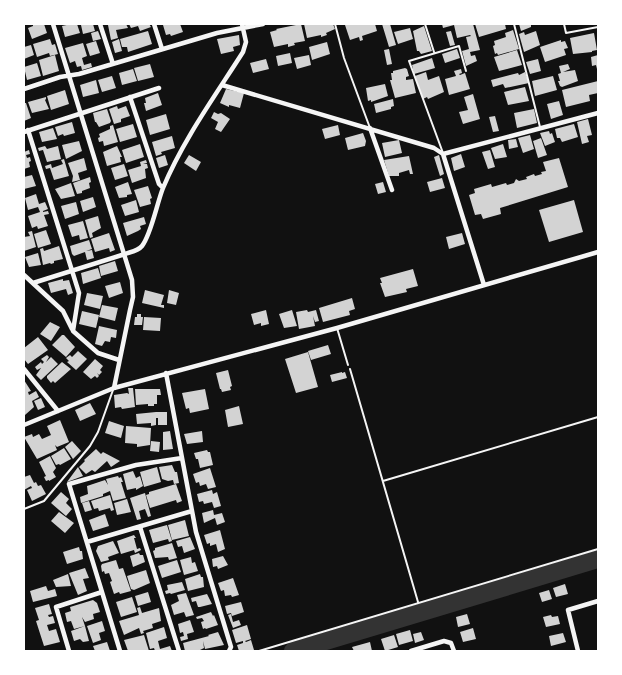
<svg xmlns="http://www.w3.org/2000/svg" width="622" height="675" font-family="'Open Sans',sans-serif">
<rect width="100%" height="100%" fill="#111"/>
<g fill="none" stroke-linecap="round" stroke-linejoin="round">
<path stroke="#333" stroke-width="18" d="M293,651L598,559"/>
</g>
<path fill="#d3d3d3" d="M33,24H44L47,33L32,39L28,28L33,26Z
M71,24H77L80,33L65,37L62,26Z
M84,24H93L95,31L83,34L81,25Z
M113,24H126L128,28L116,30L118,38L111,40L108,25Z
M129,24H149L151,27L140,31L138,26L131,28Z
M168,24H180L183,32L171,36L170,34L166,35L163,25Z
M301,24L305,41L294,43L295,45L288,47V44L274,47L270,32L277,30L276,29Z
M304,24H333L335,29L326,33L327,35L321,37V35L307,38Z
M348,24H375L377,31L362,36L363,40L360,41L359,37L350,40L345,25Z
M382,24H390L396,45L389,47Z
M442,24H473L480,50L470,52L471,56L475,55L477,61L466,66L462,51L469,49L466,37L471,36L470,35L457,38L454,25L443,28Z
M475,24H505L506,29L479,37Z
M519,24H534L531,25V27L521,31Z
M424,26L432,51L421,54L419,51H417L413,31Z
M410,28L413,39L398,44L394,32Z
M513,30L519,49L498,55L497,53L495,54L493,46L495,45L494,41L506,37L505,33Z
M98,31L101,39L93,41L91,33Z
M148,31L152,44L128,52L127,47H122L120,39Z
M451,31L455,45L450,46L446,32Z
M536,31L540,45L524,52L519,34L524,32L525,35Z
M594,33L597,50L592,51V52L573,54L570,38Z
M239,35L240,45L233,47L234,51L221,54L217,39Z
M50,39L52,45L55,44L58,54L50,56L49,53L37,57L33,44Z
M119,39L122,51L115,53L112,42Z
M561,40V42L565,41L568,48L564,49L566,55L545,62L540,47Z
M96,41L100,53L90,56L86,44Z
M327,42L330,54L312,60L309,47Z
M83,43L87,56L82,58L84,65L91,63L92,67L82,70L81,66L77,67L75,61L70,63L65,48Z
M31,45L34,55L24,59V47Z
M389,49L392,64L387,65L384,50Z
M457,49L460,58L445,63L442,54Z
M517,50L522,65L499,71L494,57Z
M290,53L292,63L278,66L276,56Z
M55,55L59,71L43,76L39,60Z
M309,55L311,65L297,69L294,58Z
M598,55V69H597L596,65L592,66L591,57Z
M432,58L435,68L414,74L412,65Z
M266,59L269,69L253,73L250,63Z
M538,59L541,71L530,74L526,62Z
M37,63L41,76L27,80L24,67Z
M150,64L154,77L138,81L134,68Z
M568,64L570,69L563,72L575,70L578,81L562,87L560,86L558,81H560L558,74L561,73L559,66Z
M405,68L407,69L409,76L406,77V80L413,79L416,93L395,98L390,80H392L391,73H393V71Z
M133,69L137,81L122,85L119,73Z
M461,69L462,73L459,74L460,75L465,73L470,89L449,95L445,79L456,76L454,71Z
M426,72L428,80L439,76L444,92L428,99L427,97L423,99L415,76Z
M525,72L529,83L505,88L503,84L493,87L491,80L518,73L519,75Z
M112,76L116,88L102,92L98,80Z
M553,76L557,90L535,96L532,81Z
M96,80L99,93L83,97L80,85Z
M598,81V93L589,95L590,101L566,107L562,90Z
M385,84L388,96L371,102V100L368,101L366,88Z
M525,87L529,101L508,105L504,92Z
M226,89L244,93L240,108L229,105V107L220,103Z
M65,90L69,104L51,110L47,96Z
M158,93L162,105L146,111L144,103H146L145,98Z
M473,94L480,119L463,124L459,112L468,110L464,97Z
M46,97V99L45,100L49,109L32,113L28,102Z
M393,99L394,106L391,107V109L376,113L374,104Z
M559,101L563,115L551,119L547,104Z
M24,103H26L31,118L24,121Z
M117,106L118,109L126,106L130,116L121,119V122L114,124L109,109Z
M107,109L111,121L110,123L99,127L96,122H95L93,113Z
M534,109L537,123L517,128L514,113Z
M214,112L218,114L221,113L230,119L221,132L215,129L218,122L211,118Z
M166,114L170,129L150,135L146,120Z
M495,116L499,131L493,132L489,117Z
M588,119L592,135L587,136L589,142L582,144L577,122Z
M72,122L75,133L64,136L63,134L58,136L55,127Z
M133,124L137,137L120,142L116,129Z
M574,124L578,137L562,142L560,138H557L555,129Z
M113,125L118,142L104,146L103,141L99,142L98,138L100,137L99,134L110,129V126Z
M338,125L340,135L325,139L322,129Z
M53,128L57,139L42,142L39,132Z
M549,131L550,134L552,133L555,142L545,146L540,133Z
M363,133L366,141L365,146L348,150L345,138Z
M530,135L534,149L523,153L518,138Z
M172,136L175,148L161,152L162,154L156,156L152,142Z
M541,138L547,155L538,158L533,141Z
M516,139L518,147L509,149L508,140Z
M399,140L402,153L385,157L382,143Z
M79,141L82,151L66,159L62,145Z
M140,144L144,157L126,163L122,150Z
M503,144L507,157L495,159L491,148Z
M45,146L47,149L58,146L61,159L47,162L43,150L39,151L38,148Z
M117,146L122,157H120L121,162L107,166L103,152Z
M29,150L30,154L26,155L27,158L30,157L31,161L29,162L30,167L24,169V152Z
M490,150L495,167L488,169L482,152Z
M461,154L465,167L454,171L451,158Z
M165,155L168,165L159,168L156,158Z
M189,155L201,162L196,171L184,163Z
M439,155L444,174L440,176L434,157Z
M409,156L413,174H410L409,170L399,173V176H389L384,160Z
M84,158L87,170L78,173L80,180L72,182L73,176L68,163Z
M559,158L568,187L500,208L501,214L483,219L481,214L475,215L469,195L475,193L474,189L491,184L492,187L506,183L507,185L514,183L516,179L519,181L527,179L526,177L534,174L535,176L542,174L541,172L546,171L543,162Z
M64,159L69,176L54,180L50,168L46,169L45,166L51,164L52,168L63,164L61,160Z
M146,160L147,163L143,164H147L148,168L145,169L146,178L132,183L128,170L141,166L140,162Z
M124,164L128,176L115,180L111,168Z
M32,175L36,186L24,189V177Z
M90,177L91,182L89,183L90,188L82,191V193L77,194L73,183Z
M442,178L445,188L430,192L427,182Z
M128,182L132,194L127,195V197L119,198L115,187Z
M383,182L386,192L378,194L375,184Z
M71,183L75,196L61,199L55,189Z
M148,186L152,198L150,199L151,204L140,207L134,190Z
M36,194L39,204L45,202L48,209L43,211V212L48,211L49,214L44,215L48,226L38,229L37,226L32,228L28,216L40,212L38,207L28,210L25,198Z
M93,197L96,207L83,212L80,201Z
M136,200L139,212L125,216L121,205Z
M574,200L583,232L549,242L539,210Z
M76,202L79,214L65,219L61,206Z
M98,216L101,228L92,233L93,237L90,238L85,220Z
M144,217L146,224L140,226L141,229L138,231L127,236L123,223Z
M83,221L88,238L80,240L79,235L72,237L68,225Z
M46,230L51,244L38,248L34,234Z
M32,231L36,247L24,251V237L30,236L28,232Z
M109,233L115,250L110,252L109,248L95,252L91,239Z
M462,233L465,244L449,249L446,237Z
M89,240L92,249L86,251L92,250L94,258L87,260L85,252L74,256L72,254L70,246Z
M59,246L63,259L54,261V263L51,264L50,263L43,265L40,249L43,248L44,251Z
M38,253L41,265L29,267L25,257Z
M115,261L118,271L101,276L99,266Z
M98,268L101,278L83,284L81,273Z
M413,269L418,286L406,289L407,292L385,297L380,283H382L380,278Z
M63,279V281L69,280L73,293L68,295L66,289L51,293L48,283Z
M120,282L123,293L109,298L105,286Z
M145,290L164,295L161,305H164V308L142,303Z
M169,290L179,293L176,305L167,303Z
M87,293L103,296L100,309L84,305Z
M352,298L355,309L349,311L350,315L323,322L319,308Z
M102,305L118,308L115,321L99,317Z
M266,310L269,324L261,326V323L254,325L251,314Z
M292,310L297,326L284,328L279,314Z
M307,310L308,312L316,310L319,321L315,322L313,316L315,326L299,329L296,312Z
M82,311L99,315L96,328L79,324Z
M137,314H141V317H143L142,325H134L135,317H137Z
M144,317L161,318L160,331L143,330Z
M50,322L60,327L51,341L40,334Z
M99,326L117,330L116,338L111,337L110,342L105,341L102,346L95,344Z
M62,335H64L75,347L66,357L52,345Z
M38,337L48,350L28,364L24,359V348Z
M328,345L331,354L311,360L308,351Z
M78,351L87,359L76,370L67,362L69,361L66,358L70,355L72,357Z
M308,352L318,387L296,393L285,359Z
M47,355L49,357L46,362L51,357L58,364L41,380L36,375L41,368L37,370L35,367L41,362L42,364L44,362L41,359Z
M95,359L103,366L100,370L102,372L99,375L97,373L99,376L97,378L95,376L91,379L83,372Z
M62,362L71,369L55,383L53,381L51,383L47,378V376Z
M228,370L232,386L230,387L231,390L222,392L221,389H220L216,373Z
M342,372V373L345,372L347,378L332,382L330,375Z
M24,380L31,391L28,392L29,395L36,391L39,397L32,401L34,407L25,415Z
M128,388H133L135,407L122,409L121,407L115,408L114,395L127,393L129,394Z
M135,389H160L161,395H157V404H154V406H148V404L136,405Z
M205,389L209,409L190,413L189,408L186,409L182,393Z
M41,398L45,407L38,410L34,401Z
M90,403L96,414L80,421L75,410Z
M239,406L243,424L228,427L225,410Z
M156,412H167V425H158V418H156V425L151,426V423L137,424L136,414Z
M60,420L69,442L57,447L55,445L57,450L37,459L24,437L32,434L33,437L39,434L42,439L51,435L47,426Z
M109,421L124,426L121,438L105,433Z
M126,426L151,428L150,445L137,447V444L125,443Z
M170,431L173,449L163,450V432Z
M202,431L203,442L187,444L184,434Z
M72,441L81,451L73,459L65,447Z
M151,441L160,442L159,452L150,451Z
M64,448L71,459L60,465L59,464L56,465L51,456Z
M96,449L101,454L103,452L120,461L111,467L107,461L95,472L92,470L86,474L79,467L85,461L84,460Z
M207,450L208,452H210L213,465L200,468L198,459H196L194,453Z
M50,456L56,468L53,472L56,477L49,481V480L46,481L44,477L46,476L39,462Z
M172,465L175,472H177L179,483L174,484L173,480L168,481L162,479L159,467Z
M78,467L83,476L67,482Z
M157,467L161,482L144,487L140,472Z
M210,468L216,487L208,489L206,484L200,486L199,482L196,483L193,474Z
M133,471L136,478L140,476L143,486L136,490V488L127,490L123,474Z
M30,475L34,483L36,482L38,486L41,485L46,494L32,501L27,490L32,488L31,486L24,490V477Z
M118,476L119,478L121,477L123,482H121L126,498L113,501L110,491L103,494V496L81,503L80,497L88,494L87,486L105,480L108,485L106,479Z
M176,484L182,501L177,503L176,500L150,508L146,495L149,494V492Z
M212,490L213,494L217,492L221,506L214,508L212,502L204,504L203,501L199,502L197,494Z
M61,492L69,499L66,503L72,509L66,516L51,503Z
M145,493L151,516L148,517L145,509L139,511L141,519L137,520L130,498Z
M110,495L114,510L111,511L110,508L99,511L98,508L94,509L91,501Z
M127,499L131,512L117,515L114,503Z
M89,501L92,510L85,512L82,503Z
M213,510L214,515L222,513L225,522L217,525L215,518L204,523L202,513Z
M59,512L74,523L65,533L51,521Z
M105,514L109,526L93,531L89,520Z
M185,520L189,536L172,540L168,525Z
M167,525L172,541L169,542L168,539L153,543L149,530Z
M220,530L225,549L218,552L216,544L210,546V543L207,544L204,535Z
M134,535L136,538H134L137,549L140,548L141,550L135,553L134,550L121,554L117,541Z
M190,537L195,549L184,553L182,546L178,547L176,541Z
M113,541L119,553L108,557L109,560L101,562L96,551L98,546Z
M172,543L177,558L169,560L168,557L155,558L153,551L155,550V548Z
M79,547L80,551H82L83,559L67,564L63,552Z
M139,553L140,555H143L145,562L133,567L130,556Z
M223,556L228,565L218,569L217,566L213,567L212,559Z
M191,557L192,563L195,562L198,571L184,575L180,560Z
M116,560L119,569L123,568L131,591L120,594L119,592L114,594L110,582L112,581L109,573L105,574L104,571L102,572L101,566L102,564Z
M177,560L181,572L162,578L158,566Z
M85,568L89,578L83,579L87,591L78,595L69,573Z
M146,570L150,583L134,590L131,589L127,576Z
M68,574L71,586L56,587L53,580Z
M200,574L201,577H203L204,587L188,591L185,579Z
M233,578L239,595L232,597L231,595L225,596L224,590L221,591L218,583Z
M182,582L185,590L171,594L170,593L166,594L165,591L168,590L167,585Z
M565,584L568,594L556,597L553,588Z
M46,586L48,591L55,589L57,596L33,602L30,591Z
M549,590L552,599L542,602L539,593Z
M148,592L151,602L138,606L135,596Z
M186,593L194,615L186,617L184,612L174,615L171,605L179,601L177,595Z
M207,594L212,604L200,607H198L196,601L192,602L191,598Z
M132,597L137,612L121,617L116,602Z
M93,600L97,603L100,612L93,614L94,619L85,622L82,617L85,626L74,629L71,621L67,622L65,613L71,611L70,607Z
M241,602L244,612L232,616L231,613L227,614L225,606Z
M49,604L52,614L48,615L49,617L53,616L55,623L47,625L49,631L56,629L60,642L44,646L36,621L39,620L35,608Z
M140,607L142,613L159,608L161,621L152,624L153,628L143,631L144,633L141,634L139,628L124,635L119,621L139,615L137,608Z
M211,612L213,616L214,615L218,625L206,629L205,628L203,629L201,622L204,621L202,618L197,619L196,617Z
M231,614L233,622L239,620L241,625L233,628L228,615Z
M467,614L470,624L458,627L456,617Z
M551,615L552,617L558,616L560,624L546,627L543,617Z
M190,620L194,632L187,634L188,639L181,641L180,637L184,636L183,632L180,633L178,624Z
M102,621L105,631L99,633L101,640L93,643L87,626Z
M247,625L251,639L245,641L246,642L251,640L254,650L239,651L237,645L243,643V641L236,643L232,630Z
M85,626L89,641L83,642L80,639L74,641L71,631Z
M164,627L167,638L158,641L160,649L170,646L172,651H155L154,648L150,649L146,633Z
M473,628L476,639L463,642L460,632Z
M410,630L413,641L399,645L396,634Z
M218,632L224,645L205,649L203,641L204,648L200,650V651H185L183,643L209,636L208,635Z
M421,632L424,640L415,643L413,634Z
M563,633L566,642L551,646L549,636Z
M144,635L149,651H128L124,640Z
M394,635L398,647L385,651L381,639Z
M107,642L110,651H95L93,646Z
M370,642L372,651H354L352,647Z"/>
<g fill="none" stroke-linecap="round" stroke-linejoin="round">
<path stroke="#f5f5f5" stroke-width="2" d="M350,369L418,602
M383,481L598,417
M259,651L598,549"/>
<path stroke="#f5f5f5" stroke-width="2" d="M335,24L344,58L370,128
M425,24L434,52
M514,24L540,127
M564,24L566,33L598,27
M443,153L409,61L459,46L466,71
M337,328L348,365
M24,509L44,501L90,446L98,432L113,390"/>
<path stroke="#f5f5f5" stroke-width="4.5" d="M53,24L132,280L133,297L130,310L114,388
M100,24L113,64
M154,24L162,49
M222,85L434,148L443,154
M24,89L60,77L79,74L217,33L263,24
M130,97L159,184L163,188
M370,128L392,190
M28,130L79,293L73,331L98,353L119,360
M24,132L159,88
M24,275L63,311L72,329
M33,283L125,254C130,252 138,251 142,246C151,235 157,203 163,188C183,140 215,96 243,52L246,42L242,24
M484,285L443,154L598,113
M24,369L58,411
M166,373L196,532L231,647L229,651
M24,425L114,388L337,328L598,252
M140,527L179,651
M87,542L192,511
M69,651L56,607L102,592
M120,651L69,484L136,465L182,458
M411,651L444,641L451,643L454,651
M578,651L568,610L598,601"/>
</g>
<rect width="622" height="675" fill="none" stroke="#ffffff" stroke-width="50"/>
</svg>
